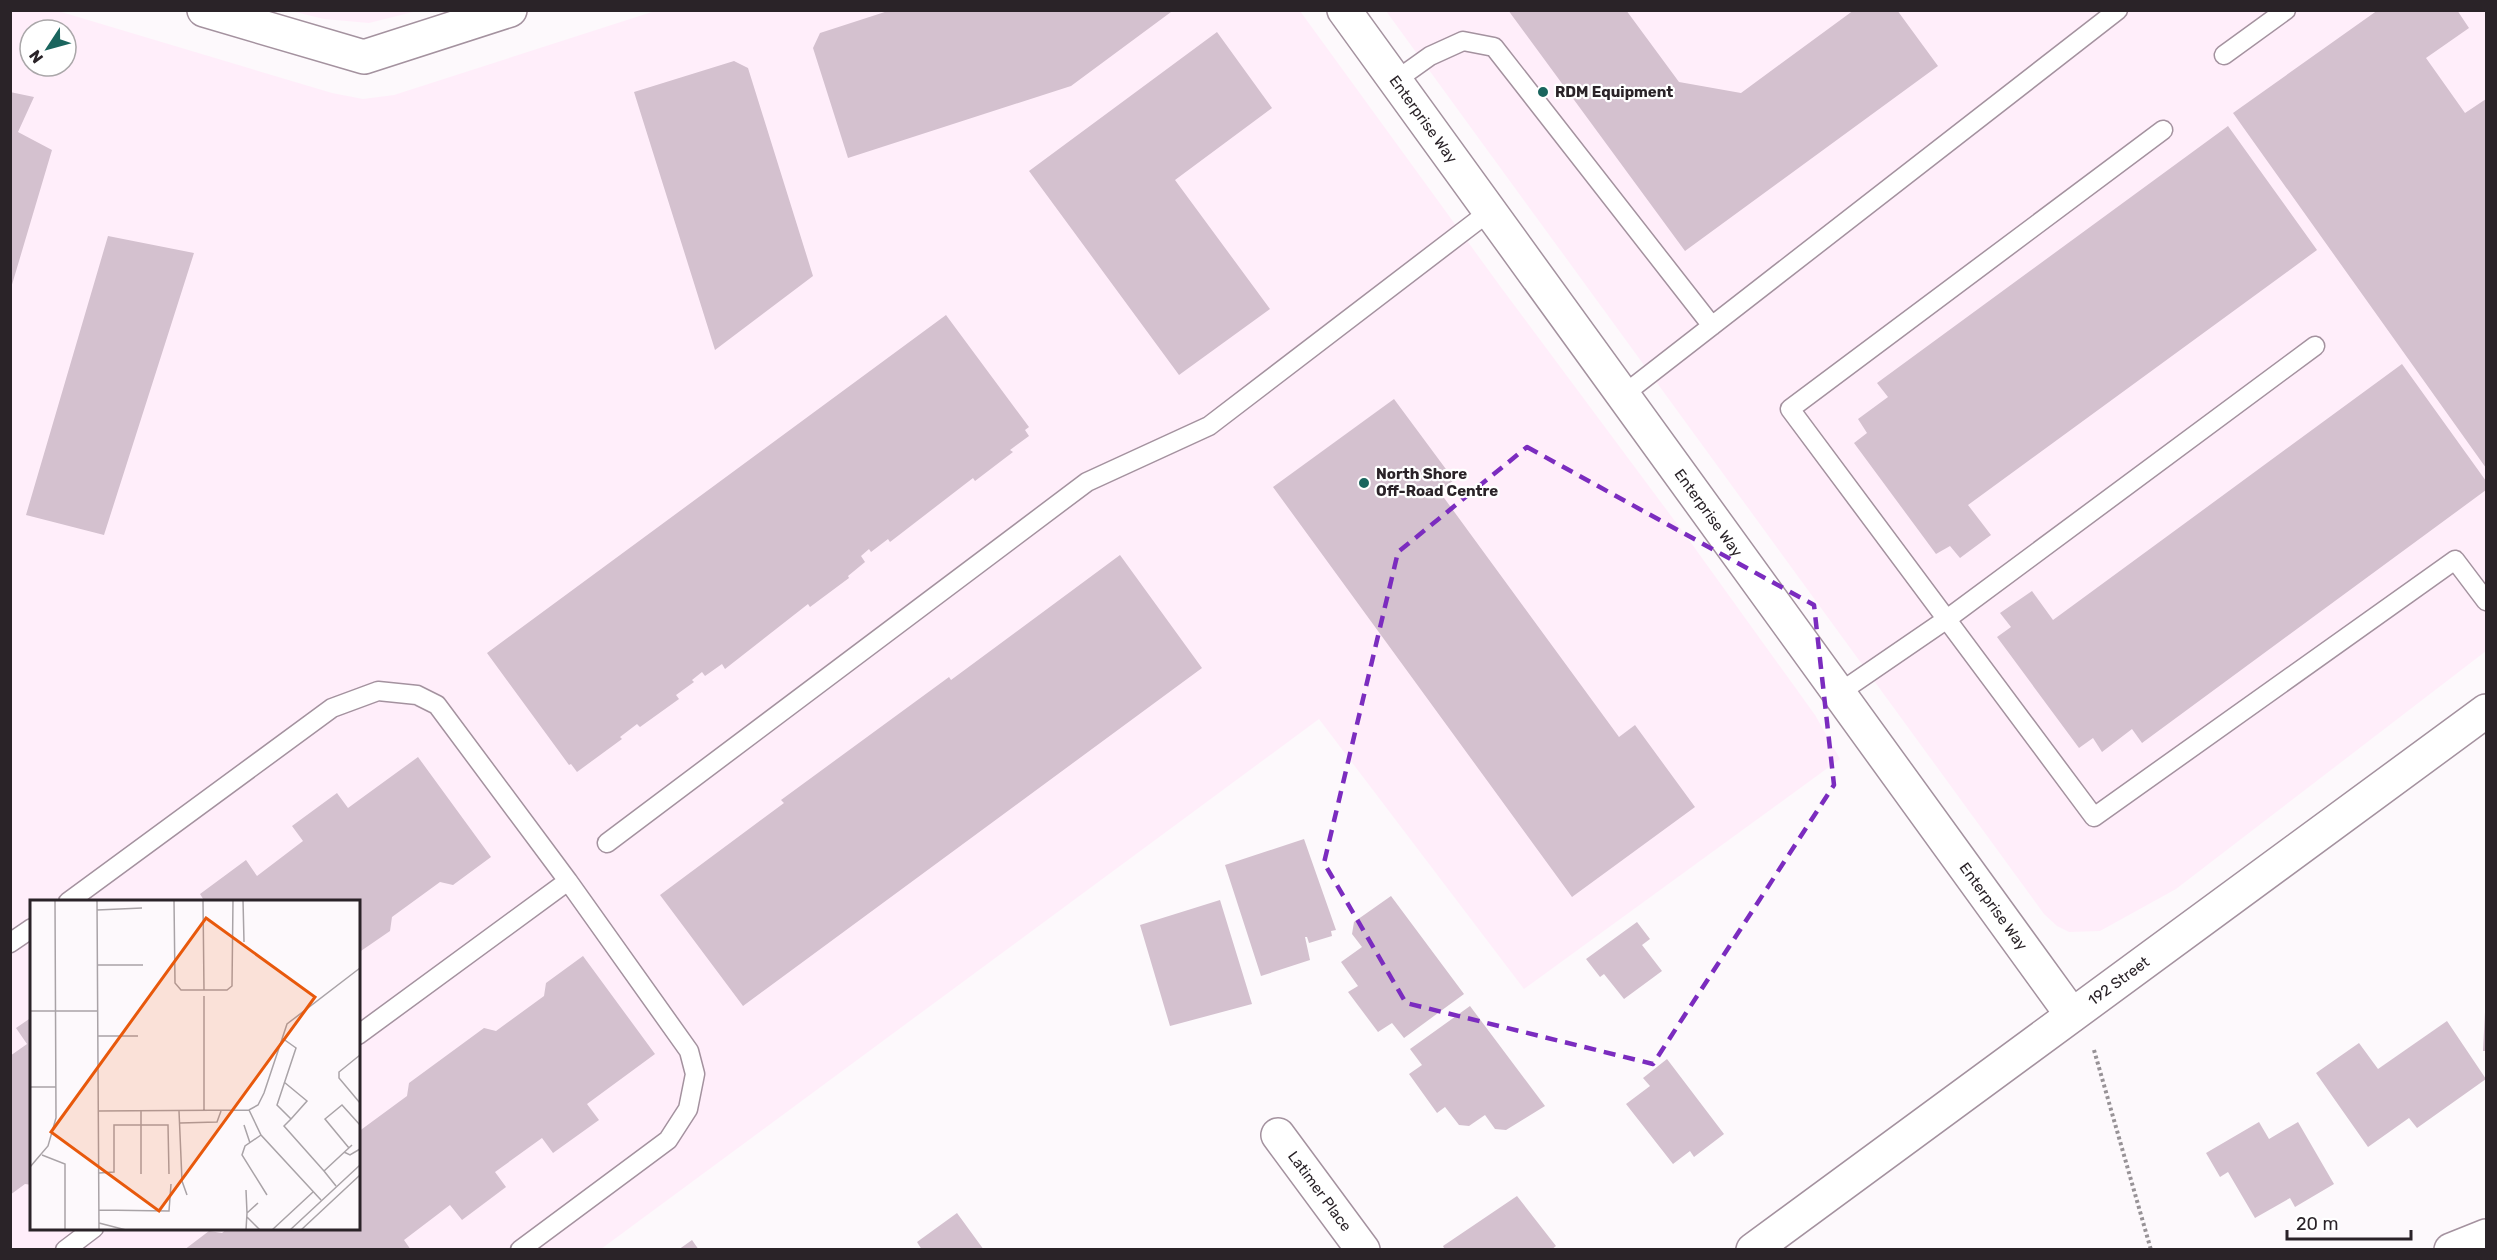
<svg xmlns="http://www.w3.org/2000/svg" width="2497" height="1260" font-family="Rubik,sans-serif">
<rect width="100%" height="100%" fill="#fdf9fc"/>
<path fill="#ffeefa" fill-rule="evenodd" d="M10,11H58L332,93L363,99L394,95L655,11H1300L1500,286L1689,540L1815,715L1840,759L1524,989L1319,719L601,1249H11ZM30,30H66V66H30ZM32,902H358V1228H32Z
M291,11V10L417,11L369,23L324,19Z
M1386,11H2486V651L2176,889L2100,931L2069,932L2057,926L2044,914Z"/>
<path fill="#d4c1cf" d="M891,10H1170L1171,12L1071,86L848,158L813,48L820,33Z
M1508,10H1626L1679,82L1741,93L1854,10H1897L1938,66L1685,251Z
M2378,10H2457L2469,28L2426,58L2465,113L2486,99V468L2233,113Z
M1217,32L1272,108L1175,180L1270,309L1179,375L1029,171Z
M734,61L748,68L813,276L715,350L634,92Z
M10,92L34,97L18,132L52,150L11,288Z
M2228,126L2317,250L1968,505L1991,535L1960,558L1950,546L1936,554L1854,443L1867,433L1858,419L1888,397L1877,383Z
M108,236L194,253L104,535L26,515Z
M946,315L1029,427L1025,430L1029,436L1010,450L1013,452L975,481L973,478L890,542L888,539L871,552L869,549L861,556L865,562L848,576L849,578L810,607L808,604L725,669L722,664L705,676L702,672L692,680L694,682L676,695L679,699L640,727L637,724L620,737L622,739L577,772L571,764L569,765L487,653Z
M2402,364L2486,481V490L2142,743L2132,729L2102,752L2093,738L2079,748L1997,637L2011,627L2000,613L2032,591L2053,620Z
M1394,399L1454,480L1439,491L1619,737L1635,725L1695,807L1572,897L1273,487Z
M1120,555L1202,668L743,1006L660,895L784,803L781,800L949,677L951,680Z
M418,757L491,857L453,885L440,882L392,917L390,931L358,953V902H205L200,894L246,860L257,876L303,841L292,826L337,793L348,808Z
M1304,839L1336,930L1331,931L1332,936L1309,943L1307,937H1305L1310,960L1261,976L1225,865Z
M1391,896L1464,994L1404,1038L1392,1023L1378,1032L1348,992L1358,986L1341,962L1362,947L1352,934L1354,922Z
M1220,900L1252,1004L1170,1026L1140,925Z
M1637,922L1650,939L1642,945L1662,971L1624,999L1604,974L1600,977L1586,959Z
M583,956L655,1054L587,1104L599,1120L553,1153L542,1138L495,1172L506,1187L462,1220L450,1205L404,1240L411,1250H184L209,1231L222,1233L228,1228H358V1132L407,1096L409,1083L484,1028L496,1031L544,996L546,983Z
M1470,1006L1545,1106L1506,1130L1495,1129L1485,1115L1469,1126L1459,1125L1445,1107L1437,1113L1409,1074L1422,1065L1410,1049Z
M2485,1012H2486V1051H2483Z
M32,1017V1185L25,1184L10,1195V1056L27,1044L16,1028Z
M2447,1021L2486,1079L2417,1128L2409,1118L2368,1147L2316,1073L2359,1043L2378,1069Z
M1667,1059L1724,1134L1694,1157L1690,1151L1673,1164L1626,1104L1650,1086L1643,1078Z
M2259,1122L2269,1139L2298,1122L2334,1184L2295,1207L2290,1198L2255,1218L2228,1172L2220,1177L2206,1153Z
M1517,1196L1556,1246L1551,1250H1445L1443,1246Z
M957,1213L984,1250H922L917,1242Z
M692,1240L699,1250H678Z"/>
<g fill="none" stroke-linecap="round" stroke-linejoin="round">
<g stroke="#a4929f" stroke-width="21">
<path id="lane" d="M2224,55L2286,10
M1395,81L1430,56L1463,41L1494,47L1712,326
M2163,130L1790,409L2094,817L2455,560L2486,601
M1623,395L2118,10
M1839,693L1947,619L2315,346
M607,843L1087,482L1209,426L1490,211
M68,902L332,708L378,691L417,695L437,705L568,881
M10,943L32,928
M358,1035L568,881L689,1051L695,1074L688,1109L668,1140L520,1250
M65,1250L94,1228"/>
</g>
<g stroke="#a4929f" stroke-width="36">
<g id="street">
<path d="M204,10L364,57L510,10"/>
<path id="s1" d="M1344,10L2072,1015"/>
<path id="s2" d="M1278,1135L1363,1250"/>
<path d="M2451,1250L2486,1236"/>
</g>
</g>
<g stroke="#a4929f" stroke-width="36">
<g id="secondary">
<path id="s3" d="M1753,1250L2486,711"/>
</g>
</g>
<path stroke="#979296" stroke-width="4" stroke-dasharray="3 3" stroke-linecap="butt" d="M2094,1050L2151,1250"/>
<use href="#lane" stroke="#fff" stroke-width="18"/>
<use href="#street" stroke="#fff" stroke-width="33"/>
<use href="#secondary" stroke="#fff" stroke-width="33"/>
</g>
<path fill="none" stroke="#7b2cbf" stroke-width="4.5" stroke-dasharray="12 8" stroke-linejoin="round" d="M1527,447L1814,605L1834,785L1653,1064L1406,1003L1324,863L1398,552Z"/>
<g fill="#1a655e" stroke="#fff" stroke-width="2">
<circle cx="1543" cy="92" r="6"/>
<circle cx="1364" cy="483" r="6"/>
</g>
<g text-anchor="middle" stroke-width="4.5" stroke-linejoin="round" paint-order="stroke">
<g font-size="15" font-weight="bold" fill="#2a2328" stroke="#fff" text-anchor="start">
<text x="1555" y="97">RDM Equipment</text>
<text x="1376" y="479">North Shore<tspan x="1376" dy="17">Off-Road Centre</tspan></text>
</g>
<g font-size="15" fill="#2a2328" stroke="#fff">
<text dy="5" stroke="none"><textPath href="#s1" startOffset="135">Enterprise Way</textPath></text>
<text dy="5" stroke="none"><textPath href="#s1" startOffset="621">Enterprise Way</textPath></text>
<text dy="5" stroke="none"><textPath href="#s1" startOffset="1107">Enterprise Way</textPath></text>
<text dy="5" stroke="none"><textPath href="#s3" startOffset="454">192 Street</textPath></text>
<text dy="5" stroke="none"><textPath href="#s2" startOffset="70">Latimer Place</textPath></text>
</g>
</g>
<g transform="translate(30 900)">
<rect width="330" height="330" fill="#fdf9fc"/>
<path fill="none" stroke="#a9a3a7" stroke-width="1.5" d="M67,0L69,330M144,0L145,83L151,90H174L173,0M213,0L214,42M67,10L112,8M68,65H113M174,90H197L202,86L203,0M0,111H68M68,136H108M252,138L266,148L247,205L261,219L254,226L294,271M330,155L309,172V178L330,203M254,182L277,201L261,219M0,187H26M219,210L231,235L291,300M68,211L219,210L228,205L234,193L257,124L330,68M111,211V274M149,211L152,281L157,295M174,211V96M150,223L187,222L191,211M214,225L220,243M231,235L215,246L212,255L237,295M319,248L295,219L312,205L330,225M314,252L320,255L330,249M12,255L35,264V330M0,267L18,246L26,218L25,0M69,273L84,272V225H138L139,274M306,286L294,271L322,245M216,290L217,313M69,310L139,311L141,284M217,317L230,330M69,323L96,330M216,330L217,313L228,303M242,330L283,292M260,330L330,265M271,330L330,275"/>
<path fill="#e8590c" fill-opacity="0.15" stroke="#e8590c" stroke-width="3" d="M176,18L285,97L129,311L21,232Z"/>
<rect width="330" height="330" fill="none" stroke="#2a2328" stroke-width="3"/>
</g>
<rect width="2497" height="1260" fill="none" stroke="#2a2328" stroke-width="24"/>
<g transform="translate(48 48) rotate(234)"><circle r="28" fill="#ffffff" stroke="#aaa7a9" stroke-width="1.5"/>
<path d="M0-4.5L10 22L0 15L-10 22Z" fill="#1a655e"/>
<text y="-9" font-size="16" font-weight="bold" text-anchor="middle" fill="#2a2328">N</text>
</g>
<path d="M2287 1230v9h124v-9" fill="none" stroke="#2a2328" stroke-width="3"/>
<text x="2296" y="1230" font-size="18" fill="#2a2328" stroke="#ffffff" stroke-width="4.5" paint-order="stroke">20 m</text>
</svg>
